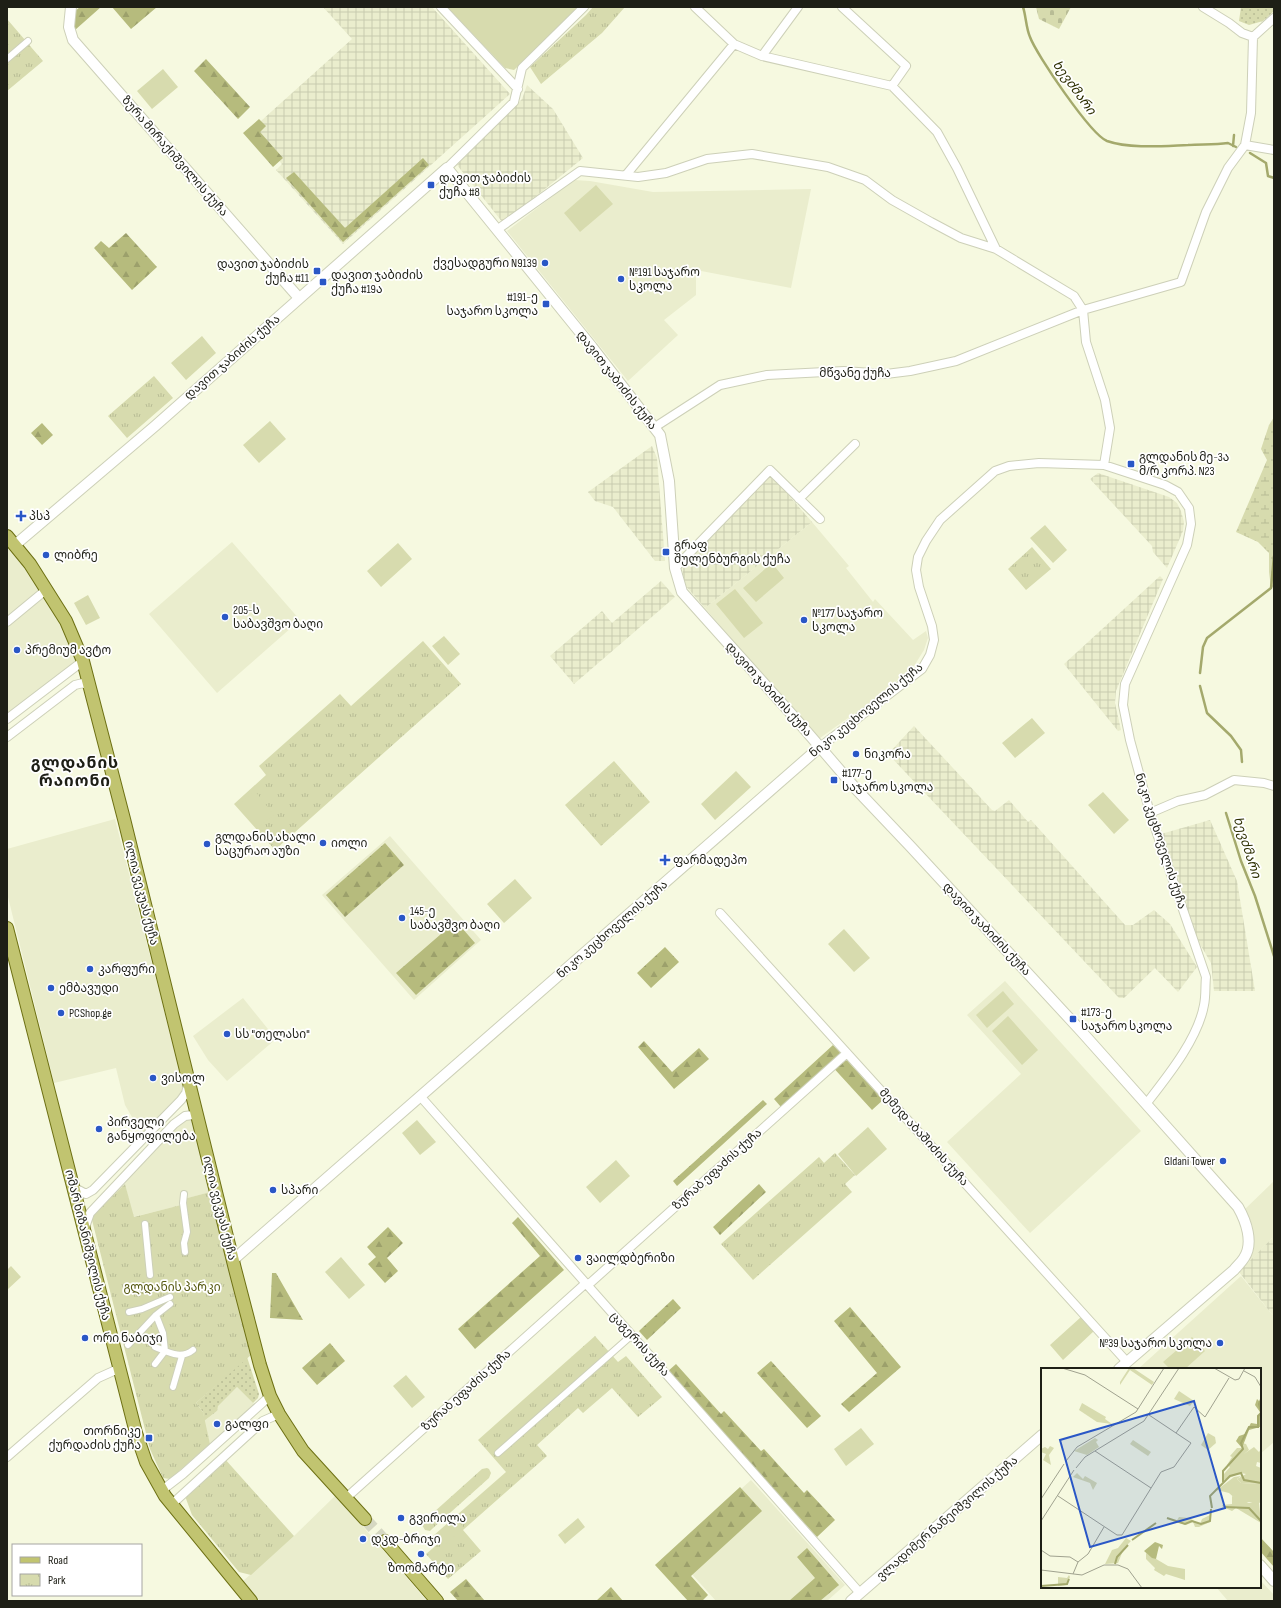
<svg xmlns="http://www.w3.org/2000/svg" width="1281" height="1608" font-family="'Sofia Sans Condensed','Noto Sans Georgian',sans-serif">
<defs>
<pattern id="industrial-grid" width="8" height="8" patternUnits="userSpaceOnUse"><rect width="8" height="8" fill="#eaedcd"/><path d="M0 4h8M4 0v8" fill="none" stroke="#c8cbaf"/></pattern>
<pattern id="grass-dots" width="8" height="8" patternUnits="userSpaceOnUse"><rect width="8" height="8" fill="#d7dbae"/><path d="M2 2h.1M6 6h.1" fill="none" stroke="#b8bc95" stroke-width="1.8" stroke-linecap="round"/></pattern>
<pattern id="forest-firs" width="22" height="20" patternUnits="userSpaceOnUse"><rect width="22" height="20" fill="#b6bb7d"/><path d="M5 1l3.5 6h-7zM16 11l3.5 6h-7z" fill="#9ca06b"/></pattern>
<pattern id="wetland-marsh" width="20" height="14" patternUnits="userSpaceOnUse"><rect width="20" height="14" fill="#d7dbae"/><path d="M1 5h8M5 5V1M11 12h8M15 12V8" fill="none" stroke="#b8bc95"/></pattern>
<pattern id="cemetery-stones" width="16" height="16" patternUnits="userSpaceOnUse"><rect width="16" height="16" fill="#d7dbae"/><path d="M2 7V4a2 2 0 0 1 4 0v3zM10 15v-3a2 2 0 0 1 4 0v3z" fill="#b8bc95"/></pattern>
<pattern id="park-tufts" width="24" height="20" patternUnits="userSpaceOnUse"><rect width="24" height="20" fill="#d7dbae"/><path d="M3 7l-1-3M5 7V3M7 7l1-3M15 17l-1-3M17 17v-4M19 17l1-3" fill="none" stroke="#b8bc95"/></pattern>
<pattern id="water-ripples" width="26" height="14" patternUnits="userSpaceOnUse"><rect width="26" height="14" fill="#a4a96c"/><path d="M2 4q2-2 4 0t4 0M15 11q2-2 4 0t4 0" fill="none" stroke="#858958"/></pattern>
</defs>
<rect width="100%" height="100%" fill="#f6f9e0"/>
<path fill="#eaedcd" d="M574,180L590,181L653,192L811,189L791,288L696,270V295L664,320L678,335L628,381L507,231Z
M812,522L849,566L846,568L873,602L875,599L913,640L926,631L928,638L924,650L914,666L861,712L855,713L820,738H817L814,736L705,608Z
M232,542L300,620L217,693L149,614Z
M7,548L32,576L57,619L76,661L7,717Z
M115,819L185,1092L143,1136L125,1105L116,1068L54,1083L7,893V849Z
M390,836L481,940L414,1000L322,895Z
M1005,981L1141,1131L1030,1233L947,1142L1021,1074L967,1015Z
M243,998L276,1039L227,1081L208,1060L193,1036Z
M189,1118L192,1121L210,1192L181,1200L182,1205L133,1217L124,1180L184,1120Z
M1274,1181V1239L1272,1238L1249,1262L1252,1236L1244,1210Z
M1241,1276L1274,1317V1442L1260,1454V1369H1138Z
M237,1387L255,1405L210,1444L204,1421L217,1411V1406Z
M751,1480L845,1585L827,1601H716L672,1552Z
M336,1495L427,1601H260L243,1581L294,1536Z
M1260,1580L1274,1595V1601H1228L1216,1587H1260Z"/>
<path fill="url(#industrial-grid)" d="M323,7H432L510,94L343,244L276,170L282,164L251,130L352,39Z
M527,85L553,109L583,158L503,223L457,165L522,99Z
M652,446L657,458L665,561H655L613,507L595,501L588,492Z
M1098,473L1169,497L1177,503L1181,511L1184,522L1183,531L1167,568L1153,552L1152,546L1090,479Z
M768,476H772L812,522L705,608L684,584L682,564Z
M1160,576L1163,579L1116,691L1115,703L1121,730L1118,731L1064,664Z
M661,581L675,597L574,684L550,656L602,611L612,623Z
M914,726L992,810L995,811L1009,800L1028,822L1031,820L1125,925H1133L1154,910L1170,924L1197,967L1178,992L1155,968L1124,998H1119L888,754Z
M1210,820L1237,881L1255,991H1214L1211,963L1190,927L1161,834Z
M1273,1237L1274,1239V1317L1239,1272Z"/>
<path fill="url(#grass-dots)" d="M1241,7H1274V11L1263,21L1249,25L1239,21Z
M247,1357L259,1394L258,1398L253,1403L237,1387L218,1406L217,1411L204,1421L203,1412L196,1403Z"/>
<path fill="url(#forest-firs)" d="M80,7H101L75,30L74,12Z
M112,7H157L131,29Z
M206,59L250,107L238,119L194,71Z
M259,119L266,126L260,132L283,158L273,167L243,133Z
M423,158L429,165L343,242L286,178L294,172L345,228Z
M126,233L157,267L132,290L94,248L101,241L109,248Z
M42,423L53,435L42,445L31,433Z
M385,843L404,865L345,917L326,895Z
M456,921L475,943L416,995L396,973Z
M665,947L679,962L651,988L637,973Z
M644,1041L672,1072L699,1048L709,1059L674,1089L638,1047Z
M833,1045L883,1100L872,1110L829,1063L781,1107L774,1099Z
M763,1100L767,1104L677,1186L673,1181Z
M759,1184L766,1192L720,1235L713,1227Z
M518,1217L564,1270L475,1349L458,1329L540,1256L512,1223Z
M388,1227L403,1243L387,1258L398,1271L385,1283L368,1264L376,1257L367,1247Z
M272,1273H276L303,1320L270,1318Z
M673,1299L681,1308L647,1340L639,1331Z
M850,1307L901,1367L849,1412L841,1404L877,1373L834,1321Z
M330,1343L345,1361L317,1385L302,1368Z
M771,1361L821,1416L807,1428L757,1373Z
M676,1364L721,1414L724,1411L761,1451L764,1449L804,1493L807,1490L835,1520L817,1537L667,1372Z
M740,1487L762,1511L691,1576L708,1595L702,1601H688L655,1565Z
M1260,1537L1274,1552V1567L1260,1551Z
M807,1548L839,1585L820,1601H789L815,1578L797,1557Z
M466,1579L485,1601H458L450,1592Z
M611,1587L623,1601H596Z"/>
<path fill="url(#wetland-marsh)" d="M1274,417V587L1271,588L1269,572V553L1258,542L1236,532L1267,460L1261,449L1269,425Z"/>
<path fill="url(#cemetery-stones)" d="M1036,7H1071L1059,29L1039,19Z"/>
<path fill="url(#park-tufts)" d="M593,7H625L602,33L541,84L530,67L586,15Z
M7,19L43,61L7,91Z
M154,376L173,398L127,438L108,416Z
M1032,547L1051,569L1026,590L1008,569Z
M423,641L461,684L275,850L234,804L266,775L259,766L340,694L351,706Z
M614,761L650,802L601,846L565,805Z
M835,1153L855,1175L845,1184L852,1192L753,1280L721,1244L819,1157L824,1163Z
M125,1184L134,1217L181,1205L180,1200L210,1192L251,1355L196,1403L203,1412L210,1444L170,1479L163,1478L150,1449L92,1220L95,1213Z
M595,1336L618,1362L626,1356L662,1397L638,1417L612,1388L583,1413L578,1408L537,1445L547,1456L463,1530L481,1551L448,1579L426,1554L439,1543L433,1536L506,1472L478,1440Z
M224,1458L294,1536L251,1575L239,1572L192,1515L185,1496Z
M487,1468L489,1469L491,1473L489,1478L432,1529L430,1531L425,1530L422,1525L424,1521L482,1469Z"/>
<path fill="#d7dbae" d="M447,7H583L514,70L505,68Z
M163,69L178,87L152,109L137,91Z
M596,185L613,204L580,232L564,213Z
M202,336L216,353L186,380L171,363Z
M270,421L286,439L259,463L243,445Z
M1045,525L1067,550L1053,563L1030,538Z
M398,543L412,559L381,587L367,571Z
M772,563L784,578L756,602L743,588Z
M735,589L763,623L744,638L716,604Z
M88,595L100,618L86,625L74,603Z
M444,636L460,654L448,665L432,646Z
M1032,718L1045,733L1015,758L1002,743Z
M736,771L751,787L715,820L701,804Z
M255,791L274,815L257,828L239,804Z
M1103,792L1129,820L1114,834L1088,805Z
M515,879L532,898L504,923L487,904Z
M844,929L870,958L854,972L828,944Z
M1003,991L1014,1004L987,1028L976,1015Z
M1008,1016L1038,1050L1022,1065L992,1031Z
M417,1120L436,1142L420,1155L402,1133Z
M868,1127L887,1149L856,1176L838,1154Z
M616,1160L630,1176L600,1203L586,1187Z
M341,1257L365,1285L349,1299L325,1272Z
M11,1266L21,1277L7,1290V1270Z
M1081,1317L1094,1331L1063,1360L1050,1345Z
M1192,1337L1205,1351L1185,1369H1170L1163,1362Z
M406,1375L425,1397L412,1408L393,1386Z
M861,1428L874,1444L846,1466L834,1449Z
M578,1518L585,1527L565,1544L558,1535Z
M456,1519L464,1528L444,1545L436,1536Z"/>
<path fill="url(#water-ripples)" d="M138 1288a6 6 0 1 1 12 0a6 6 0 1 1-12 0Z"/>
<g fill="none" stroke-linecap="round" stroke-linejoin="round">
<path stroke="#a4a96c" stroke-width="2.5" d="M1023,7C1026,16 1026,28 1030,37C1036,54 1091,135 1107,141C1130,149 1163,146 1188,145C1201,144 1214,145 1228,143L1236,147
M1233,146L1234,135
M1250,153L1266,163L1268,176L1274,178
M1200,673L1203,647L1207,638L1271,588L1274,556
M1200,686L1207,713L1231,736L1241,750L1242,762
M1226,813L1241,861L1255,896L1274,956"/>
<path stroke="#d6d8c2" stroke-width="12" stroke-dasharray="12 6" stroke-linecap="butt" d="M365,1519L385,1541"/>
<g stroke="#cdd0b8" stroke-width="8">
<path id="pedestrian" d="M7,59L28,41
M184,1194L183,1203L187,1232L184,1243L185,1252
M145,1224L150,1275
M129,1312L142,1309L170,1297
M128,1345L156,1315L170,1304
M155,1347C168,1352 181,1360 193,1350
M155,1364L165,1351L163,1333L156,1315
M173,1387L182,1356
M498,1453L632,1335"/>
</g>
<g stroke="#cdd0b8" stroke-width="10">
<path id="minor" d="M441,7L518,89
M695,7L734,44L762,56L892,86L937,132L957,168L996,249
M842,7L906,66L892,86
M1203,7L1229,23L1242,33L1253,37
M762,56L798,7
M1245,145L1274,150
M447,168L514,102L522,68L584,7
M626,175L734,44
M498,229L580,171L638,177L666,173L707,159L752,154L828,167L865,180L892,200L931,222L961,238L996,249L1074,296L1083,310L1086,342L1105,400L1110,428L1104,465
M655,427L720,385L767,375L844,371L886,374L910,371L956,361L1083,310L1181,282L1206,212L1228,168L1245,145L1251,113L1253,37L1274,18
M799,499L855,444
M675,568L770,470L820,519
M7,622L47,589
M7,719L83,661
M7,737L75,685L83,683L90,687
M820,747L922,669L930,655L934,640L932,626L919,587L916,570L918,557L926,541L940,520L995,471L1009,466L1039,463L1104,465L1165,485L1178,492L1189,508L1191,524L1187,545L1125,684L1123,705L1130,740L1150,813L1206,977C1205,986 1206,996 1204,1005C1198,1039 1167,1077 1146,1104
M1150,813L1178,801L1205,795L1234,780L1264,783L1274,786
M720,913L1127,1362
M420,1096L860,1593
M73,1187L86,1194L93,1190L181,1100L186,1093L188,1085
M84,1230L90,1213L174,1124L185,1116L193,1115L198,1119
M588,1285L847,1053
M7,1457L98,1378L118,1369
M161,1491L183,1474L270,1396
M346,1498L586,1283
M171,1505L263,1421L279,1414"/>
</g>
<g stroke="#cdd0b8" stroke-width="12">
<path id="tertiary" d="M71,7L69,27L73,40L299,298
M15,545L155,426L447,168L592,347L660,435L669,481L675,568L682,592L795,718L856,789L911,847L1081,1031L1238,1207C1246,1221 1254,1243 1244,1258C1241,1263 1237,1266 1234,1270L1119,1369
M233,1260L820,747
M1260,1565L1274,1581
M851,1601L1042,1435"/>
</g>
<g stroke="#6d7013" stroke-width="14">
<path id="primary" d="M7,536L30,564L66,621L83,661L124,819L235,1269L260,1365L270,1396L279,1414L303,1451L365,1519
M7,928L136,1433L146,1462L165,1496L251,1601
M385,1541L437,1601"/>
</g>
<use href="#pedestrian" stroke="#fff" stroke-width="6"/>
<use href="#minor" stroke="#fff" stroke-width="8"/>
<use href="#tertiary" stroke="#fff" stroke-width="10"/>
<use href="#primary" stroke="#c1c470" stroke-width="12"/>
</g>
<g fill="#2a57c6" stroke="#fff" stroke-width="1.5">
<rect x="427" y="181" width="8" height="8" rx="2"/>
<circle cx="545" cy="263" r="4"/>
<rect x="313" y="267" width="8" height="8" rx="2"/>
<circle cx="621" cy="279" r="4"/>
<rect x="319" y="278" width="8" height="8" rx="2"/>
<rect x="542" y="300" width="8" height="8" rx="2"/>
<rect x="1127" y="460" width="8" height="8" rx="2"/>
<path d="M19 510h4v4h4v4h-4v4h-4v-4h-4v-4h4z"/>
<rect x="662" y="548" width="8" height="8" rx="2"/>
<circle cx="46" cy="555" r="4"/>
<circle cx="225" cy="617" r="4"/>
<circle cx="804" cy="620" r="4"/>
<circle cx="17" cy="650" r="4"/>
<circle cx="856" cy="754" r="4"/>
<rect x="830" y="776" width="8" height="8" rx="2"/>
<circle cx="323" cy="843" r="4"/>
<circle cx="207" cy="844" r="4"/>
<path d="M663 854h4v4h4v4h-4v4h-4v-4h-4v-4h4z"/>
<circle cx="402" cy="918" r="4"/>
<circle cx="90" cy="969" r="4"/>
<circle cx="51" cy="988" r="4"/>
<circle cx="61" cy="1013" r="4"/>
<rect x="1069" y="1015" width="8" height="8" rx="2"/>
<circle cx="227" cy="1034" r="4"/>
<circle cx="153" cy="1078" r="4"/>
<circle cx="99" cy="1129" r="4"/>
<circle cx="1223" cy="1161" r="4"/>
<circle cx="273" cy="1190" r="4"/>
<circle cx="578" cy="1258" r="4"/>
<circle cx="85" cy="1338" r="4"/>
<circle cx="1220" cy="1343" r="4"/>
<circle cx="217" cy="1424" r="4"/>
<rect x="145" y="1434" width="8" height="8" rx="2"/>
<circle cx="401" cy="1518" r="4"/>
<circle cx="363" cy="1539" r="4"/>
<circle cx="421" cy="1554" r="4"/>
</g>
<g text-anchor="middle" stroke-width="3.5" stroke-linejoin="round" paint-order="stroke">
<g font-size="12" fill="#1e1f16" stroke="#fff">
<text transform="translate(175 156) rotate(49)" y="4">ზურა მირაქიშვილის ქუჩა</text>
<text transform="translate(232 357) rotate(-41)" y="4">დავით ჯაბიძის ქუჩა</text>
<text x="855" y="377">მწვანე ქუჩა</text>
<text transform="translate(617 380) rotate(52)" y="4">დავით ჯაბიძის ქუჩა</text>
<text transform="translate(769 689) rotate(48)" y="4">დავით ჯაბიძის ქუჩა</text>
<text transform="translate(866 710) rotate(-39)" y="4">ნიკო კეცხოველის ქუჩა</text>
<text transform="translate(1161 841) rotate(72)" y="4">ნიკო კეცხოველის ქუჩა</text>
<text transform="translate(142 893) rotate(76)" y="4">ილია ვეკუას ქუჩა</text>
<text transform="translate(612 929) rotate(-41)" y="4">ნიკო კეცხოველის ქუჩა</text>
<text transform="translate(987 929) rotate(47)" y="4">დავით ჯაბიძის ქუჩა</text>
<text transform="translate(924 1137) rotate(48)" y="4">მემედ აბაშიძის ქუჩა</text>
<text transform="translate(717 1169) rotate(-42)" y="4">ზურაბ ეფაძის ქუჩა</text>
<text transform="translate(220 1208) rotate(76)" y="4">ილია ვეკუას ქუჩა</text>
<text transform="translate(88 1245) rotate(76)" y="4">ომარ ხიზანიშვილის ქუჩა</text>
<text transform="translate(640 1344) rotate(48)" y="4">ცაგერის ქუჩა</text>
<text transform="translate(466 1390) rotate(-42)" y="4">ზურაბ ეფაძის ქუჩა</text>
<text transform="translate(947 1518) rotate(-41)" y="4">ვლადიმერ ნანეიშვილის ქუჩა</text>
</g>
<g font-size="12" fill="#1e1f16" stroke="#fff" text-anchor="start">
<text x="439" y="182">დავით ჯაბიძის<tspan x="439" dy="14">ქუჩა #8</tspan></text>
<text x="537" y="267" text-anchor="end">ქვესადგური N9139</text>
<text x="309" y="268" text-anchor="end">დავით ჯაბიძის<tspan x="309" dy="14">ქუჩა #11</tspan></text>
<text x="629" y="276">№191 საჯარო<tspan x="629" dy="14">სკოლა</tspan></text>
<text x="331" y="279">დავით ჯაბიძის<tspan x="331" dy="14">ქუჩა #19ა</tspan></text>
<text x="538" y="301" text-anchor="end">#191-ე<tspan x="538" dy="14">საჯარო სკოლა</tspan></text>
<text x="1139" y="461">გლდანის მე-3ა<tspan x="1139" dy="14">მ/რ კორპ. N23</tspan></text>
<text x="29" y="520">პსპ</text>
<text x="674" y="549">გრაფ<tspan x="674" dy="14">შულენბურგის ქუჩა</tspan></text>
<text x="54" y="559">ლიბრე</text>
<text x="233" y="614">205-ს<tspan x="233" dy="14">საბავშვო ბაღი</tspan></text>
<text x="812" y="617">№177 საჯარო<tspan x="812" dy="14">სკოლა</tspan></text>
<text x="25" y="654">პრემიუმ ავტო</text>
<text x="864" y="758">ნიკორა</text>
<text x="842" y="777">#177-ე<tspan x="842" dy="14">საჯარო სკოლა</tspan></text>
<text x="215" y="841">გლდანის ახალი<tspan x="215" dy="14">საცურაო აუზი</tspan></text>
<text x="331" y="847">იოლი</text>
<text x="673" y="864">ფარმადეპო</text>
<text x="410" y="915">145-ე<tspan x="410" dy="14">საბავშვო ბაღი</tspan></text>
<text x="98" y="973">კარფური</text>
<text x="59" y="992">ემბავუდი</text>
<text x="1081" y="1016">#173-ე<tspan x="1081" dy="14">საჯარო სკოლა</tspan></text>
<text x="69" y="1017">PCShop.ge</text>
<text x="235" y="1038">სს "თელასი"</text>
<text x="161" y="1082">ვისოლ</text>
<text x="107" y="1126">პირველი<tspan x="107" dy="14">განყოფილება</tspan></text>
<text x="1215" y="1165" text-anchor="end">Gldani Tower</text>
<text x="281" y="1194">სპარი</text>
<text x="586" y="1262">ვაილდბერიზი</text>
<text x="93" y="1342">ორი ნაბიჯი</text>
<text x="1212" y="1347" text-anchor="end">№39 საჯარო სკოლა</text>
<text x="225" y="1428">გალფი</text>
<text x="141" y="1435" text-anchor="end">თორნიკე<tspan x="141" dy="14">ქურდაძის ქუჩა</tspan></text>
<text x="409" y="1522">გვირილა</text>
<text x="371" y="1543">დკდ-ბრიჯი</text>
<text x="421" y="1572" text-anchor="middle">ზოომარტი</text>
</g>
<g font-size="12" fill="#565911" stroke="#fff">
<text x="172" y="1291">გლდანის პარკი</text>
</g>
<g font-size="13" font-style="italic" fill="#2d2f00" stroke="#fff">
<text transform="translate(1075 87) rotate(54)" y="5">ხევძმარი</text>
<text transform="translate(1248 847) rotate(72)" y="5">ხევძმარი</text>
</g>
<g font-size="16" font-weight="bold" letter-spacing="1" fill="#1e1f16" stroke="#fff">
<text x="75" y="768">გლდანის<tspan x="75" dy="18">რაიონი</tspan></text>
</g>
</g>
<g transform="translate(1041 1368)">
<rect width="220" height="220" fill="#f6f9e0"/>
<path d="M201,75L205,76L208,82L203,86L213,79L218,84L220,81V95L216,94L215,98L220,100V116L200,115L196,111L205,106L200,105L183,112V106L189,99L186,97L191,89L189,88L196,80H201ZM191,128L208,135L215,133L220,134L218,135L220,155L195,140L191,143L182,139L181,137L191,136ZM85,170L90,173L83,180L77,195L64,196L71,182L77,180ZM105,185L127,198L144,201V212L125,206L123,208L113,202L114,200L105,191ZM28,207L29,209L26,217L17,218V209L26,210Z" fill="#d7dbae"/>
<path d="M216,31L220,35L219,59L208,62L201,80L195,73L198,68L204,66L210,55L216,56L219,44L214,37ZM114,174L122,177L121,181L118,178L115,191L111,190L103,183Z" fill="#b6bb7d"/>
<path d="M169,147V154L158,159H154L152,154L145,157L135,154L138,149L148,150L159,156L161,151Z" fill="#d7dbae"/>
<path d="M200,108L196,111L200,115L220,116V134H198L188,125L176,122L193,109Z" fill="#d7dbae"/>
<path d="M88,0H92L113,14L111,17L89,2L79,17V14ZM138,23L153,33L149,38L133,31ZM41,35L65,49L64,51L71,56L56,54L38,42ZM54,70L57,72L55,74L58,79L46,87L33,83ZM92,72L110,84L107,88L89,76ZM9,78L13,80L8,87L10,97L2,92L5,86L0,84V81L4,79L7,81ZM36,105L42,111L44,108L56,115L52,122L49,115L32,109Z" fill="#d7dbae"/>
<path d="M167,65L174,69L175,75L167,82L160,77Z" fill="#d7dbae"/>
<path fill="none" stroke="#a4a96c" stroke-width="2" d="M220,31L218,36L220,44M182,114V103L202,81L200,75L208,59H217V48L220,45M184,139L208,140L220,153M171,140L169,128L189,108L200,105L203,112L220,115M126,150L144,156L151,153L160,156L169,153L170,141M91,172L115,155M74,196L76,189L87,177M0,218L26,216L28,211"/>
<path fill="none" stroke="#a0a28f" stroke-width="1" d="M21,0L44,7L97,41M173,0L194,12L198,11L204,0M203,3L214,9L220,19M135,65L153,39L164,49L188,10M54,83L110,120M25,93L36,79L95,44L123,0M35,100L44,89L103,53L138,0M17,128L76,167H81L120,104L133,99L150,75L108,47M0,131L23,96M0,153L33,102M0,182L9,188L29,189L37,194M37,194L47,186L63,159M0,202L41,207L63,197H77L87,201L101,220M32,206L37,194"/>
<path fill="#2a57c6" fill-opacity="0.15" stroke="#2a57c6" stroke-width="2" d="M153,33L184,140L49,179L19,72Z"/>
<rect width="220" height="220" fill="none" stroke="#1e1f16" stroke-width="2"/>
</g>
<rect width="1281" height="1608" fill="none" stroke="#1e1f16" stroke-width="16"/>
<rect x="12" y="1544" width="130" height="52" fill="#ffffff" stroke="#a5a5a2"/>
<rect x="20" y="1557" width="20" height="6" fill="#c1c470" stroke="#a5a5a2"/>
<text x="48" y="1564" font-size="12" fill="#1e1f16">Road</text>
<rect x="20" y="1574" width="20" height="12" fill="url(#park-tufts)" stroke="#a5a5a2"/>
<text x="48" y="1584" font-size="12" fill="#1e1f16">Park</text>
</svg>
